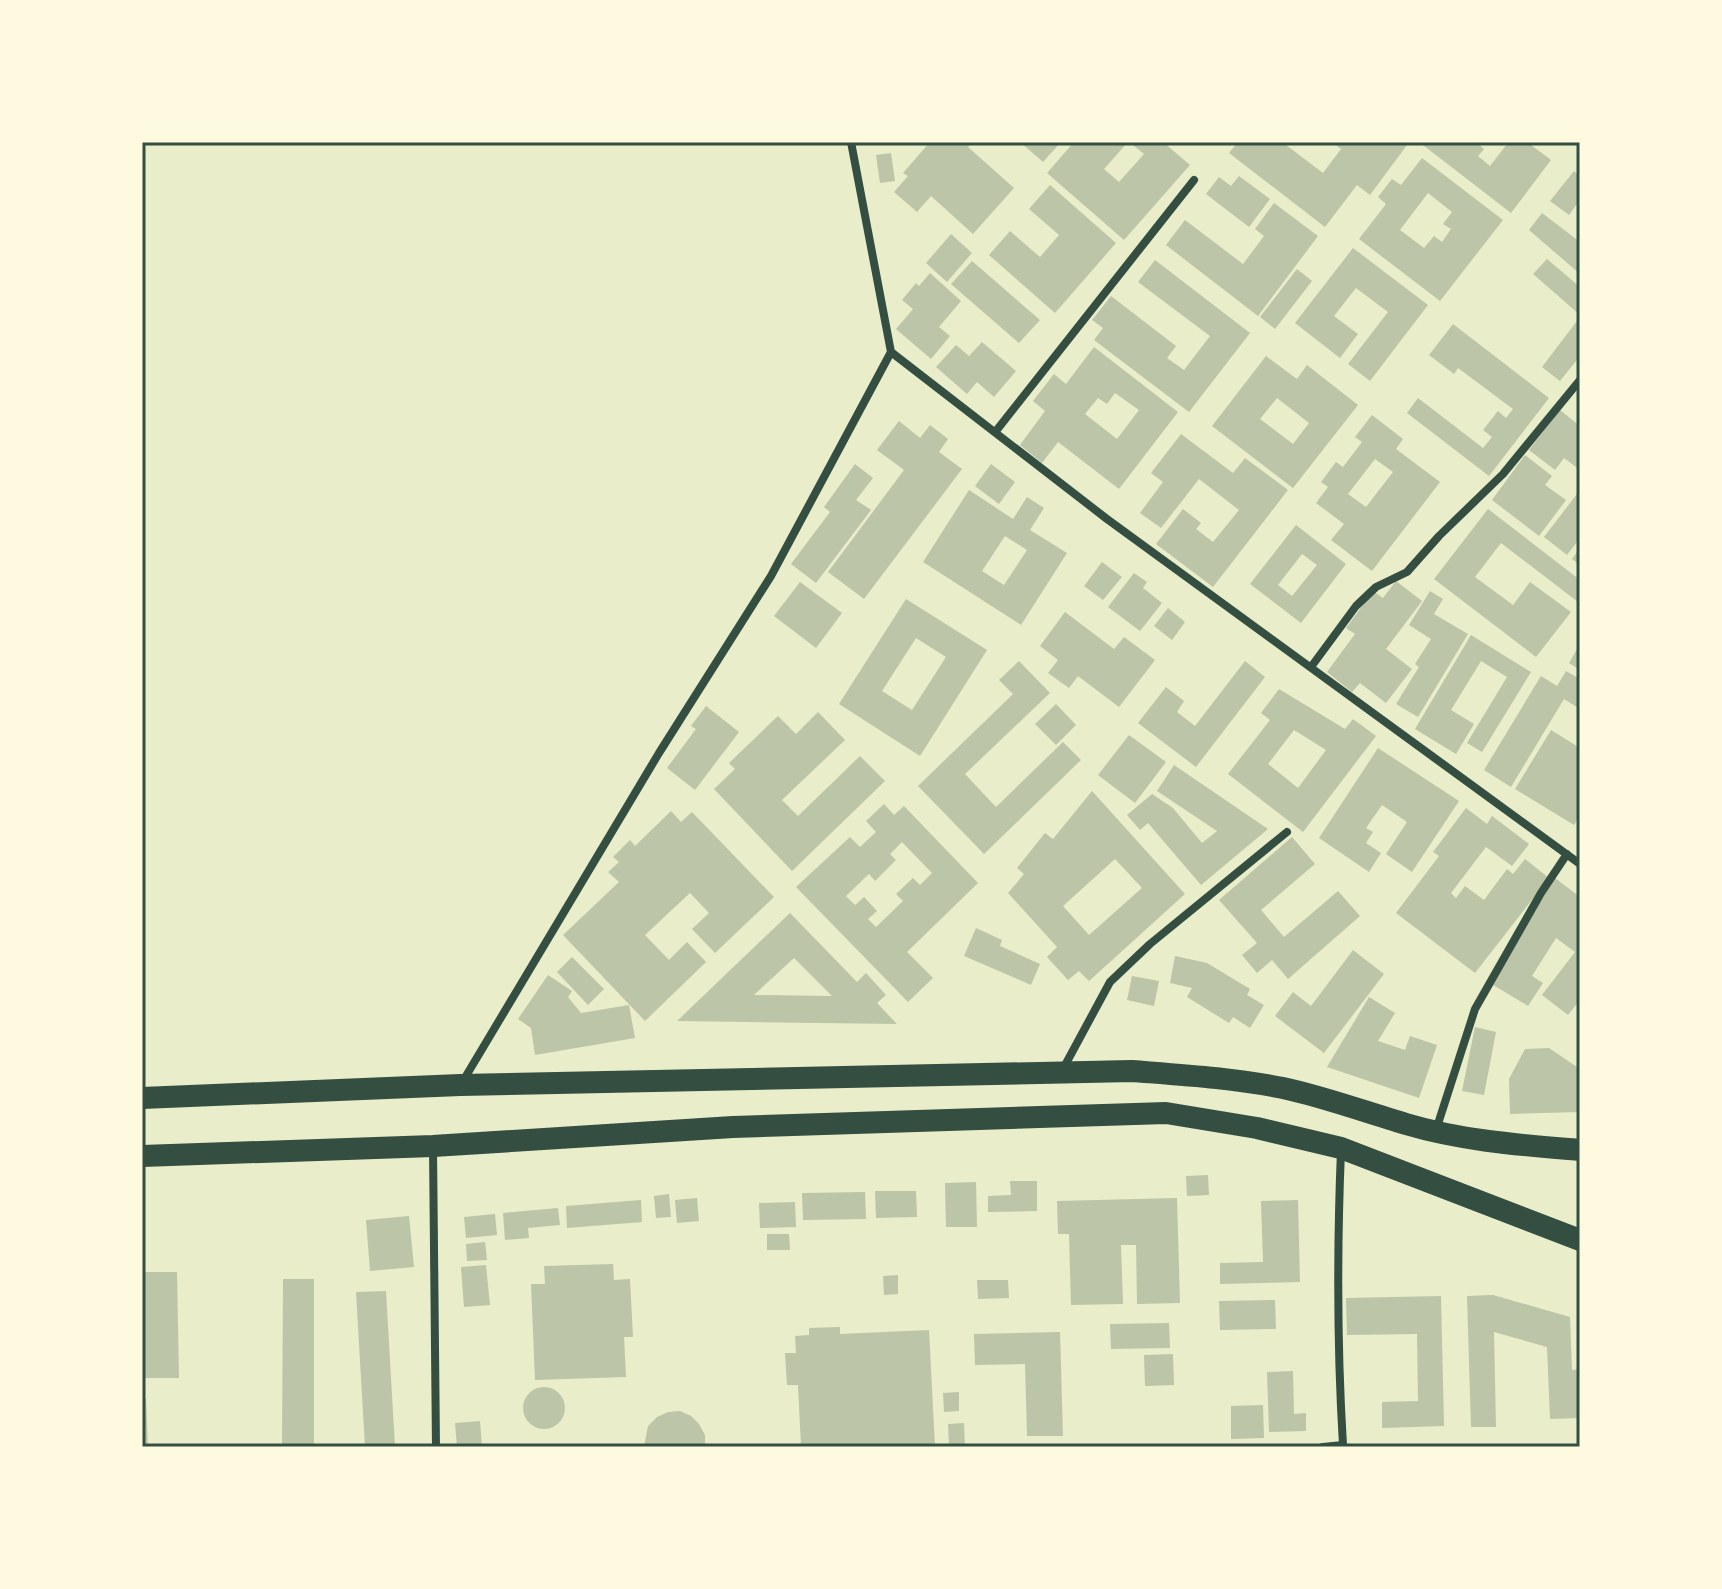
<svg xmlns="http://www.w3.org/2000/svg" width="1722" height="1589" font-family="'Source Sans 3',sans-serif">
<rect width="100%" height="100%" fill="#e9edc9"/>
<path fill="#bcc5a7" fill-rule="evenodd" d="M930,142H972L968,147L1014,188L973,234L931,196L917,212L894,192L908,176L903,173Z
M1020,142H1061L1043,162Z
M1074,142H1128L1104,169L1119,182L1144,154L1129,142H1163L1190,165L1124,240L1047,173Z
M1238,142H1282L1323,173L1341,149L1332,142H1404L1407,145L1370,195L1357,185L1325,227L1229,153Z
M1419,142H1476L1484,149L1478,156L1490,166L1507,144L1504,142H1527L1551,160L1511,213Z
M891,153L895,181L880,183L876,155Z
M1422,158L1503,220L1440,301L1359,239L1386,204L1378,197L1392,179L1401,185ZM1428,193L1452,212L1443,224L1451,229L1442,242L1434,236L1424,248L1400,230Z
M1574,171L1580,176V200L1569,215L1550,201Z
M1239,176L1270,199L1249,227L1206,194L1219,177L1231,186Z
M1050,185L1116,243L1055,313L989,255L1010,231L1040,257L1059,235L1029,209Z
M1274,203L1318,236L1258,316L1166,245L1185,220L1243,264L1264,236L1255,229Z
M1542,213L1580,242V274L1529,230Z
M951,234L972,253L947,282L926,263Z
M1353,248L1428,305L1370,381L1348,364L1388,312L1356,288L1334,316L1358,334L1340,358L1295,323Z
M1547,259L1580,287V315L1533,274Z
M1155,260L1250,333L1189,412L1094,340L1103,328L1092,320L1111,296L1176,346L1167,358L1184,370L1210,336L1138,282Z
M972,261L1040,320L1019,343L951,284Z
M1297,269L1312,281L1275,329L1260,317Z
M930,273L961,301L939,327L950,336L931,359L896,329L913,309L902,300L916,283L919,286Z
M1580,317V356L1560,381L1542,367Z
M1453,324L1549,398L1489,476L1407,413L1418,398L1483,448L1492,437L1483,430L1498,411L1506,418L1513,409L1458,368L1454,374L1429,355Z
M982,342L1016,371L994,397L977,382L967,394L936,367L956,345L969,356Z
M1094,347L1178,412L1119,489L1058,442L1042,463L1020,445L1045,411L1033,401L1054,374L1066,384ZM1115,393L1139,410L1117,439L1085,414L1098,398L1107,404Z
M1266,356L1297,379L1307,365L1358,405L1293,488L1212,426ZM1277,398L1309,423L1293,444L1260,419Z
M1560,410L1580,426V470L1564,458L1555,470L1529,450Z
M1372,415L1403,439L1396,449L1440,482L1372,571L1331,540L1344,524L1316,503L1328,487L1321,482L1336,462L1343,467L1362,442L1355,437ZM1375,459L1393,472L1366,507L1348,494Z
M899,421L920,438L930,425L948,439L939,452L962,469L864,599L828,572L904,470L877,450Z
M1181,434L1233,473L1245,458L1288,490L1213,587L1156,544L1183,509L1201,523L1196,529L1213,542L1239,510L1199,479L1161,528L1140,513L1163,482L1151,473Z
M1525,455L1552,476L1545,485L1566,500L1539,536L1492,500Z
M855,464L873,478L856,500L871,510L816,583L791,564L830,512L824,507Z
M991,464L1015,482L999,504L975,486Z
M969,490L1013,519L1027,497L1044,508L1030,530L1067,553L1021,625L923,562ZM1005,536L1027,550L1004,585L982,571Z
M1577,494L1580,496V538L1567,555L1544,537Z
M1488,509L1580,580L1578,602L1501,543L1475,577L1513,605L1530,582L1571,612L1536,657L1434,579Z
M1296,525L1346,564L1301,623L1250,584ZM1302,554L1317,565L1292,596L1278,585Z
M1580,548V565L1572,559Z
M1102,562L1122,577L1103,600L1084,586Z
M1134,573L1147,582L1143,588L1162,603L1140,631L1108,607Z
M1396,581L1422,601L1386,649L1412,669L1386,703L1360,683L1352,692L1327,672L1355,634L1346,628L1373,591L1383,598Z
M800,582L842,613L816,648L774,616Z
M1430,591L1443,599L1434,614L1468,634L1418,717L1396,704L1419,667L1415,664L1431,639L1409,625Z
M906,599L987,650L920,756L839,704ZM916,638L946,657L912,710L882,691Z
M1168,608L1185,622L1172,640L1154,626Z
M1065,612L1114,649L1124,637L1155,660L1119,707L1078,676L1069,688L1048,673L1058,660L1040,646Z
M1471,635L1531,672L1482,752L1467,743L1507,677L1481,661L1451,710L1474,724L1456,754L1415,729Z
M1580,644V670L1569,663Z
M1019,661L1050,693L965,774L996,807L1063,742L1081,760L984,854L918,786L1013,694L999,680Z
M1245,661L1265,677L1196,767L1138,723L1166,687L1184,701L1177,712L1195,726Z
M1566,671L1580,679V709L1564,699L1511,787L1484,770L1541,676L1557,686Z
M1279,689L1345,729L1353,719L1376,736L1303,832L1228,774L1270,720L1261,713ZM1294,730L1326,750L1298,788L1268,764Z
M1056,704L1076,725L1056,745L1035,724Z
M706,706L739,732L695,790L667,768L696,729L691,726Z
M818,712L845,740L782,800L798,816L860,756L885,781L792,871L714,789L735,769L729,763L778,716L796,734Z
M1551,730L1580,748V815L1574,825L1515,789Z
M1129,735L1166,762L1135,803L1098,775Z
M1378,748L1459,801L1412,872L1386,854L1407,822L1382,805L1366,828L1373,832L1366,843L1381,853L1369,872L1319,838Z
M1174,765L1268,829L1201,885L1148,823L1140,830L1127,815L1152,794L1173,808L1202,843L1217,831L1157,791Z
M1092,791L1185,894L1089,981L1079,971L1068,980L1047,957L1057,947L1008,893L1024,874L1017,868L1045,833L1053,839ZM1115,859L1142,888L1089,935L1063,906Z
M884,804L894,815L904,806L978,883L907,952L933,978L908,1002L796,887L850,837L860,847L876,832L866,821ZM902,842L932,873L920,885L913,878L896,894L903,901L876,927L868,919L877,911L864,897L855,905L846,896L869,874L875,881L896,860L890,854Z
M1466,808L1487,824L1492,816L1529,844L1512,866L1486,847L1451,893L1456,898L1465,886L1484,900L1507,869L1513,874L1525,859L1549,878L1475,973L1396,913L1439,856L1433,852Z
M671,811L681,822L692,812L774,897L715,953L692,929L709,913L690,893L645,935L669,960L687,942L706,962L645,1021L563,935L619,882L608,872L619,862L613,857L630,840L635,846Z
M1292,837L1315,864L1261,910L1284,937L1338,891L1360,916L1288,979L1272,960L1257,973L1242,955L1257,943L1219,900Z
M1555,878L1580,897V1000L1568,1015L1542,995L1575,952L1556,938L1532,976L1543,983L1528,1006L1490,983Z
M790,913L857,982L866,973L886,995L877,1003L897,1024L677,1021ZM794,958L832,996L754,995Z
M976,928L1002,940L1000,946L1040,964L1031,985L964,956Z
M1353,950L1384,974L1324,1053L1275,1016L1293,992L1311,1006Z
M1175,956L1207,963L1250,989L1247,995L1264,1005L1250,1028L1233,1017L1229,1023L1187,997L1192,988L1170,983Z
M572,957L604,989L588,1005L557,972Z
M548,975L572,991L568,997L581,1013L629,1005L635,1038L535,1055L531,1028L518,1019Z
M1132,976L1159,981L1154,1006L1127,1000Z
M1369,997L1395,1013L1378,1041L1405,1050L1410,1036L1437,1045L1419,1098L1327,1067Z
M1475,1027L1496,1032L1484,1095L1462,1091Z
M1549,1048L1580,1069V1112L1510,1114L1509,1079L1525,1049Z
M1208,1175L1209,1195L1187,1196L1186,1176Z
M1010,1181H1037V1211L988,1212V1196L1011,1195Z
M976,1182L977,1227H946L945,1183Z
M875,1191H916L917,1217L876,1218Z
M865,1192L866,1219L803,1220L802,1193Z
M669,1194L671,1217L656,1218L654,1196Z
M697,1198L699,1221L677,1223L675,1200Z
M1177,1198L1180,1303L1137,1304L1136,1245H1121L1123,1304L1071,1305L1069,1234H1058L1057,1201Z
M641,1200L642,1222L567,1228L566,1206Z
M1298,1200L1300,1282L1220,1284V1263L1263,1262L1261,1201Z
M795,1202L796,1227L760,1228L759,1203Z
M558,1208L560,1225L528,1228L529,1238L505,1240L503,1213Z
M495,1214L497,1235L466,1238L464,1217Z
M409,1216L414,1267L370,1271L366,1220Z
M767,1234H789L790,1250H767Z
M485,1242L487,1260L467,1261L466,1244Z
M613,1264L614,1280L630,1279L633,1337H624L626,1377L535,1380L531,1284H545L544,1266Z
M486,1265L490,1305L464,1307L461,1267Z
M142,1272H177L179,1378H142Z
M898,1275V1294L884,1295L883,1276Z
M283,1279H314V1447H282Z
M977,1280H1008L1009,1298L978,1299Z
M386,1291L395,1447H365L356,1292Z
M1493,1295L1570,1317L1572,1370L1580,1369V1418L1550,1419L1547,1347L1494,1332L1496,1427H1471L1467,1296Z
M1441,1296L1444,1426L1382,1428V1402L1418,1401L1417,1334L1347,1335L1346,1298Z
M1275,1300L1276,1329L1220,1330L1219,1301Z
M1169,1323L1170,1348L1111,1349L1110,1324Z
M840,1327V1334L929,1330L935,1447H801L798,1385H787L785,1353H796L795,1336L809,1335V1328Z
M1060,1332L1063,1436H1027L1025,1364L975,1365L974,1334Z
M1173,1354L1174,1385L1145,1386L1144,1355Z
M1293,1371L1294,1414L1306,1413V1431L1269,1432L1267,1372Z
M523 1408a21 21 0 1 1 42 0a21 21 0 1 1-42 0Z
M959,1392V1411L944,1412L943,1393Z
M142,1398H146L148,1447H142Z
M1263,1405L1264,1438L1231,1439V1406Z
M680,1411L691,1416L699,1424L705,1435V1447H644L648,1426L657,1417L668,1412Z
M480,1421L482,1447H457L455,1423Z
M964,1423L965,1447H949L948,1424Z"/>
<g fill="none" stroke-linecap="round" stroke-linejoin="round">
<path stroke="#344e41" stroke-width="8" d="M891,352L1107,519L1580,864
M996,431L1194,180
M1311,667L1356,606L1376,587L1407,572L1439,536L1503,474L1580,380
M1063,1069L1110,982L1150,944L1287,832
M463,1081L659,753L771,576L891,352L851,142
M1436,1130L1475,1009L1541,893L1567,854
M433,1148L436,1447
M1323,1447L1343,1445C1337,1347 1337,1249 1341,1150"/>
<path stroke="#344e41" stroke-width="22" d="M142,1098L460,1085L1132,1071C1183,1075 1233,1078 1283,1088C1325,1097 1365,1112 1406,1124C1463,1141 1521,1145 1580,1150
M142,1156L433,1146L733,1127L1166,1113L1257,1128L1341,1148L1580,1240"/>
</g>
<rect width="1722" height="1589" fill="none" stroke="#fefae0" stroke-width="288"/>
<rect x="144" y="144" width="1434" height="1301" fill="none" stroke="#344e41" stroke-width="3"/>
</svg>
